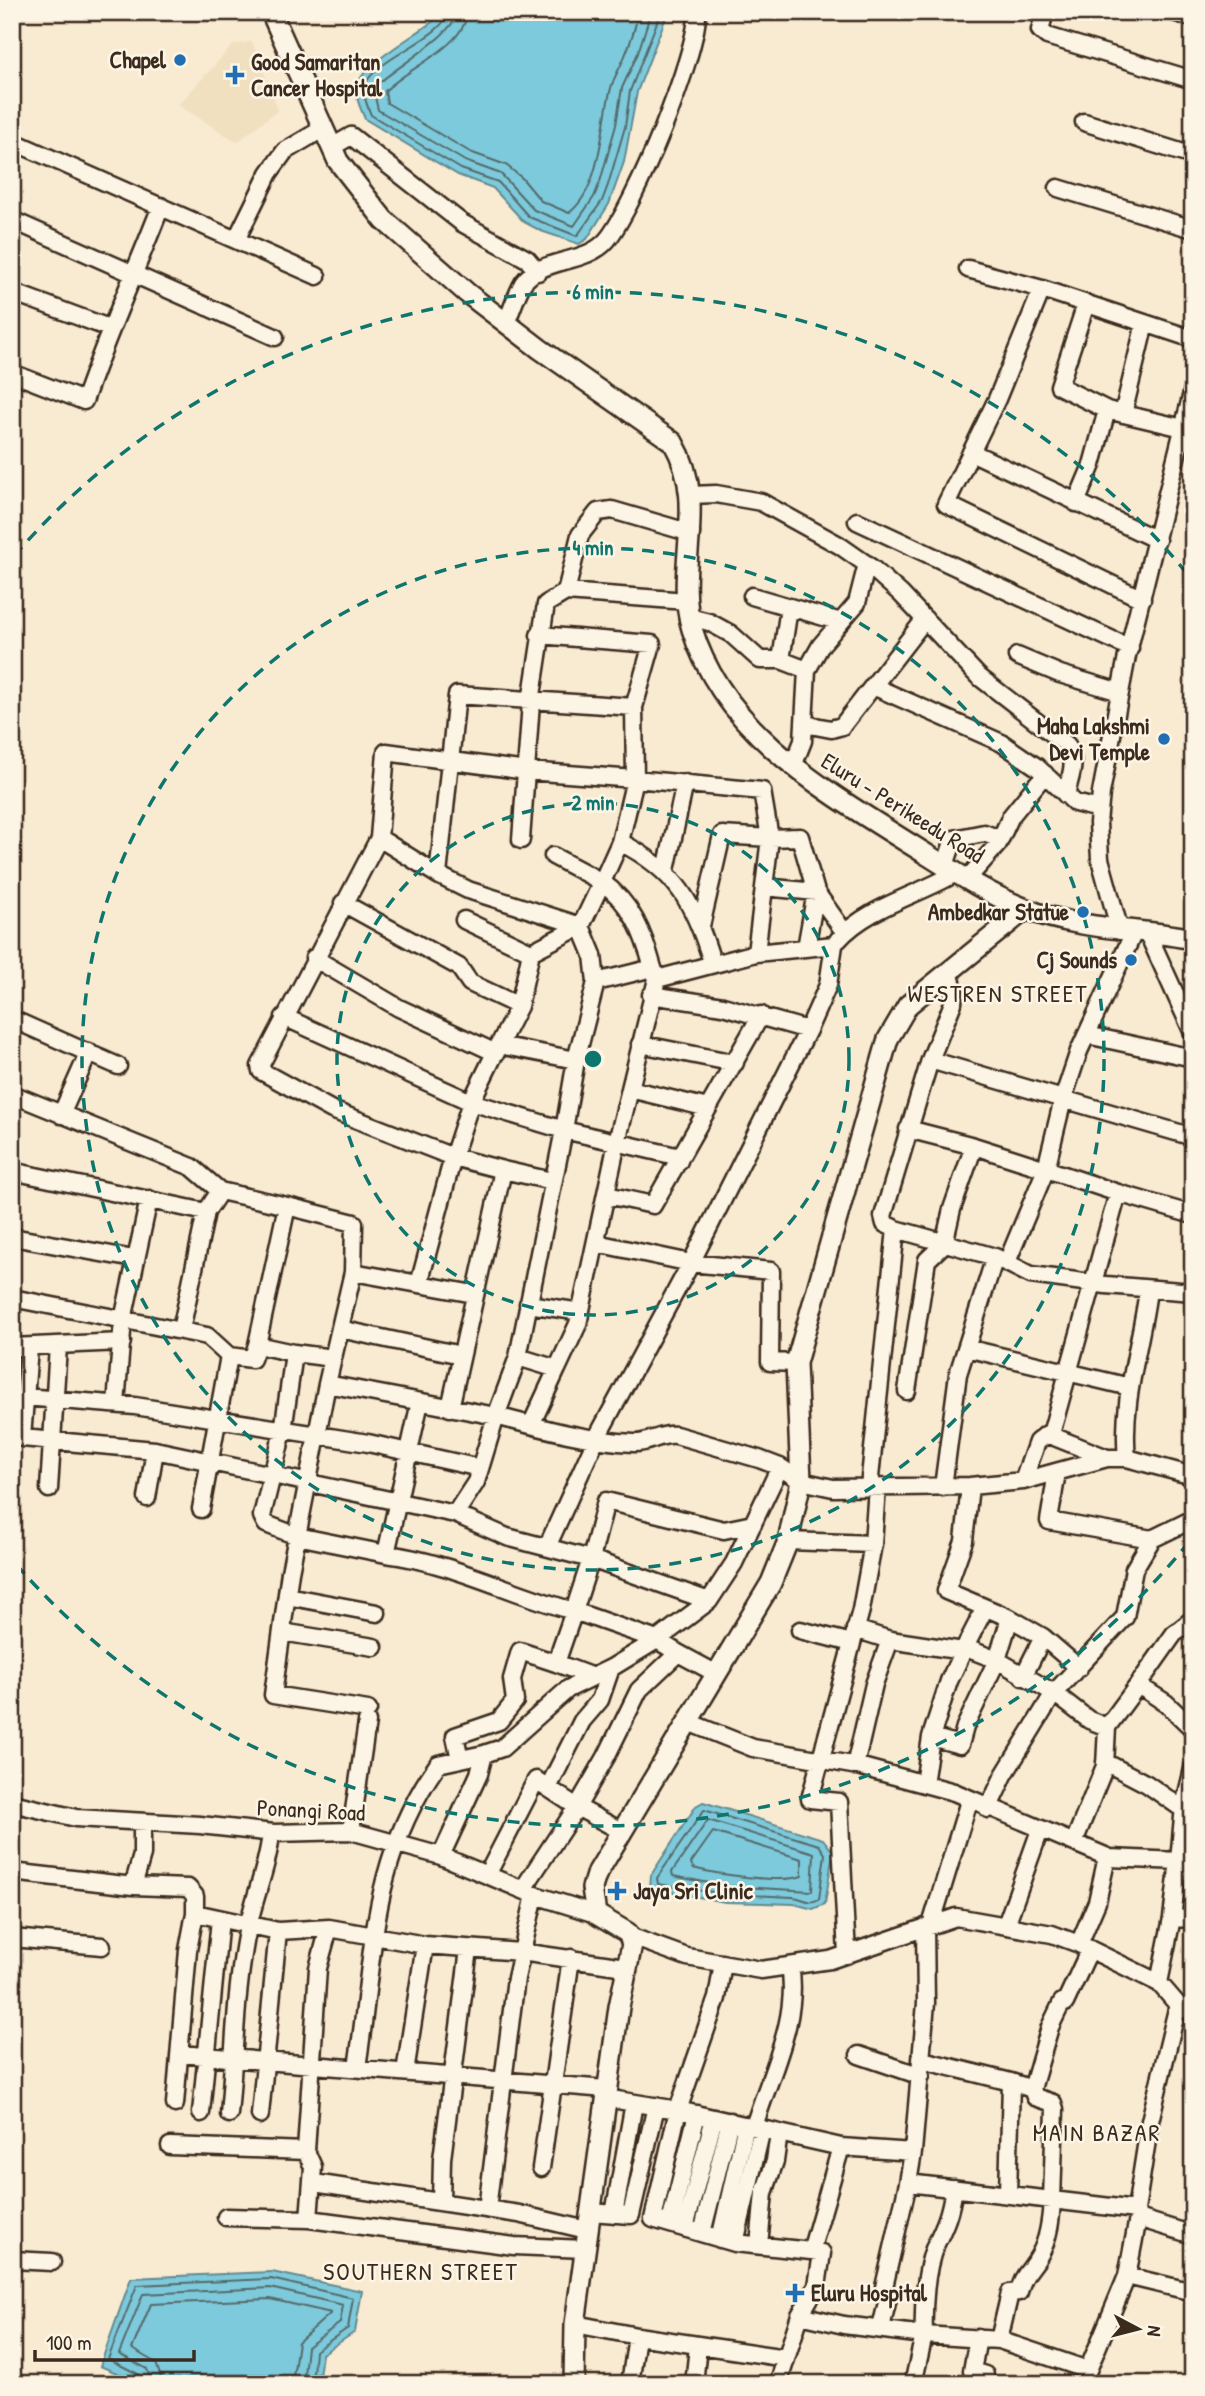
<svg xmlns="http://www.w3.org/2000/svg" width="1205" height="2396" font-family="'Patrick Hand',sans-serif">
<rect width="100%" height="100%" fill="#f8ebd1"/>
<filter id="ink" filterUnits="userSpaceOnUse"><feTurbulence type="fractalNoise" baseFrequency=".0143" numOctaves="2"/><feDisplacementMap in="SourceGraphic" scale="14" xChannelSelector="R" yChannelSelector="G"/><feConvolveMatrix kernelMatrix="1 2 1 2 8 2 1 2 1" color-interpolation-filters="sRGB"/></filter>
<g filter="url(#ink)">
<path fill="#f1e0c0" d="M252,41L278,110L237,142L178,105L233,45Z"/>
<path fill="#7dcadc" stroke="#638a90" stroke-width="2" d="M444,12H668L637,92L624,162L609,204L587,239L579,244L541,231L524,222L493,188L458,175L365,119C361,109 355,98 357,87C360,63 426,31 444,12Z
M703,1802L823,1839L833,1852L825,1904L813,1909L794,1904L725,1902L650,1888L651,1875L696,1806Z
M272,2272L362,2291L355,2332L322,2354L318,2384H143L100,2366L131,2278Z"/>
<g fill="none" stroke-linecap="round" stroke-linejoin="round">
<path stroke="#556a6a" stroke-width="2" d="M448,12C445,38 367,61 364,89C363,97 368,107 371,115L461,169L498,182L529,217L577,236L602,201L608,185L625,127L630,91L661,12
M457,12C456,34 392,69 373,88L378,110L465,161L501,174L534,210L574,226L594,197L600,182L616,125L622,88L638,53L651,12
M467,12C466,46 407,68 385,91L387,103L470,152L506,165L522,178L541,201L569,213C602,188 601,124 611,88C614,76 622,65 626,53C632,40 635,26 639,12
M704,1810L819,1845L825,1854L819,1899C809,1905 804,1898 793,1897C748,1895 703,1893 658,1884L657,1878Z
M708,1820L814,1853L812,1891L725,1886L673,1876L672,1872Z
M713,1832L802,1859V1876C781,1884 715,1874 693,1868L691,1863Z
M143,2384L140,2375L108,2359L137,2285L271,2279L353,2298L348,2328L315,2351L312,2384
M152,2384L147,2369L119,2354L143,2294L270,2288L343,2305L340,2323L307,2347L303,2384
M163,2384L156,2363L132,2349L151,2304L270,2299L331,2313L298,2342L292,2384"/>
<g stroke="#3b2a1e" stroke-width="21">
<path id="minor" d="M1045,12L1040,30L1047,36L1193,80
M1173,12L1193,18
M1084,122L1193,156
M12,141L317,276
M332,147L351,136L462,223L527,259L538,272
M1058,188L1193,229
M12,220L275,337
M237,238L269,173L285,151L324,128
M968,269L1042,289L1193,339
M1042,289L997,399L946,504L1142,599
M12,292L109,328
M1086,304L1059,386L1107,410
M506,323C512,310 516,295 523,283C541,257 586,265 607,240C634,208 699,51 697,12
M12,373L84,401C107,334 136,271 161,206
M1123,414L1145,323
M971,452L1157,540
M690,495L716,494L761,502L839,545L872,568L901,594L978,676L1067,745C1078,764 1070,775 1066,795
M1076,503L1092,465L1107,410L1183,428
M857,521L1130,648
M566,592L580,535L598,512L612,510L691,533
M752,596L841,622
M689,617L709,622L731,634L760,660H781L807,670
M539,635L652,644L634,707L635,779L527,771L386,752L379,838L438,875L468,890L581,926L593,955L596,982L576,1060L564,1130L680,1157L679,1161
M1017,656L1060,674L1120,692
M781,660L789,608
M875,687L1002,743L1037,767L1075,803L1099,809
M805,724L831,729L842,726L925,619
M793,766L803,741L807,670L821,645L857,603L867,564
M379,838L260,1066L261,1071L332,1110L453,1157L471,1102L499,1045L576,1060
M521,840L531,702L546,604L566,592L687,601
M620,842L635,779L762,791L770,838L722,835L701,926
M553,856L602,882L620,842C677,871 694,903 712,962
M945,866L954,839L984,833L1000,839
M666,870L685,783
M438,875L457,695L634,707
M968,878L998,844L1011,816L1045,774
M764,887L816,892L806,948
M343,903L459,967L470,983L519,1006
M464,920L531,952L581,926L602,882C632,904 643,932 653,968
M1120,931L1100,859L1098,823L1101,793L1127,656L1193,389
M1134,932L1079,1051L1063,1099L1193,1137
M1148,934L1193,1033
M838,940C867,907 919,895 956,873
M756,953L770,838L800,837L816,892L845,933
M314,958L399,1008L496,1053
M657,979L756,953L834,945L828,985L808,1030
M284,1017L471,1102L564,1130L518,1357L496,1416C541,1428 588,1441 634,1443C649,1444 660,1433 676,1435L759,1459L780,1467L801,1481L833,1488L970,1486L1023,1481L1107,1458H1127L1193,1476
M12,1019L118,1066
M1087,1035L1193,1058
M640,1044L735,1063
M499,1045L519,1006L531,952
M630,1089L708,1108
M12,1094L192,1167L220,1191
M61,1115L89,1052
M908,1129L974,1146
M12,1171L206,1212L220,1191L287,1206
M607,1195L653,1205L761,1015
M896,1229L885,1224L883,1216L930,1060L953,1003L954,990L949,971
M12,1237L134,1259
M596,1243L691,1263L808,1030L723,1006L651,995
M995,1257L1031,1275L1106,1285L1193,1292
M1007,1262L1046,1169L1118,1193
M474,1294L419,1284L453,1157L503,1170
M12,1298L207,1336L229,1356
M528,1304L581,1312
M340,1329L461,1355
M181,1330L206,1212
M257,1345L287,1206L354,1223L353,1272
M12,1347L122,1342
M29,1348L22,1438L155,1450L455,1514L507,1537L591,1559L606,1501L724,1530L753,1524
M966,1348L1130,1387
M518,1357L557,1369L531,1425
M333,1358L294,1353L283,1431L262,1516L266,1524L297,1536L386,1554L420,1402
M557,1369L578,1324L617,1142L657,979L653,968L596,982
M327,1384L353,1272L419,1284
M907,1391L927,1260L944,1244L952,1209L974,1146L1046,1169L1063,1099L930,1060
M24,1397L135,1406L368,1443L480,1468
M116,1404L123,1320L149,1199
M450,1408L503,1170L552,1181
M1051,1434L1118,1193L1193,1215
M1127,1458C1121,1400 1141,1346 1148,1290
M1057,1472L1049,1521L1152,1539
M1023,1481L1037,1442L1047,1434L1107,1458
M970,1486L964,1541L946,1591L1010,1618
M869,1487L896,1229L995,1257L958,1374L943,1487
M49,1489L58,1346
M147,1498L155,1450
M201,1509L229,1356L252,1359L257,1345L294,1353
M788,1541L873,1544
M547,1547L596,1439L691,1263L771,1271L770,1362L796,1363
M386,1554C451,1562 511,1594 574,1611L591,1559L709,1601
M287,1596L377,1613
M1193,1619L1174,1634L1138,1685L1166,1703L1193,1729
M855,1629L890,1640L963,1651L985,1608
M800,1630L852,1643
M282,1632L374,1647
M966,1648L997,1660L1010,1618L1043,1637L1079,1668
M678,1653L717,1674
M556,1663L593,1677
M1023,1677L1043,1637
M368,1710L273,1695L290,1572L327,1384L496,1416L476,1482L455,1514
M688,1722L753,1748L858,1766L954,1792L1110,1858L1179,1861L1172,1918
M931,1737L949,1681L963,1651
M484,1754L502,1748L568,1689L611,1668
M460,1759L455,1736L499,1721L515,1701L512,1679L520,1651L556,1663L574,1611L657,1640L709,1601L734,1563L780,1467
M1105,1762L1147,1784L1184,1810
M855,1766L874,1684L890,1640
M924,1784L931,1737L960,1745L965,1727L997,1660L1054,1693L1089,1720L1107,1727
M12,1803L76,1818L200,1825L274,1833L351,1831L441,1856L535,1895L596,1914
M988,1809L1004,1775L1054,1693L1125,1617L1134,1569L1152,1539L1193,1519
M142,1822V1855L133,1886L188,1888L195,1896V1913
M351,1831L367,1722
M1074,1842L1105,1766L1107,1727L1138,1685
M1179,1861L1184,1806L1193,1769
M12,1872L133,1886
M487,1875L536,1780L577,1807L606,1757L639,1690L678,1653L657,1640L611,1668L600,1700L582,1721L548,1788
M523,1889L577,1807L621,1831
M931,1925L969,1801
M1006,1925L1040,1830
M632,1937L687,1957L761,1970L830,1960L956,1917L1052,1934L1079,1944L1159,1983L1178,2005
M12,1938L102,1946
M1079,1944L1097,1902L1107,1857
M847,1955L839,1802L810,1799L861,1610L873,1544L877,1487
M723,1963L717,1998L678,2110L653,2219L735,2243L811,2251
M1159,1983L1172,1918L1193,1919
M180,2054L606,2089
M859,2055L921,2076
M922,2060L1011,2082
M357,2067C375,1954 369,1862 438,1764L484,1754L479,1774L441,1856
M405,2072L425,1945
M605,2098L678,2110L841,2147
M175,2104L188,1950L195,1913L278,1931L329,1928L425,1945L521,1952L625,1967
M201,2113L220,1919
M229,2114C235,2052 235,1988 248,1927C255,1894 268,1866 271,1833
M260,2115L278,1931
M754,2127C769,2076 800,2019 790,1966
M170,2146L306,2151L313,2167L309,2219L514,2246L585,2249
M306,2151L318,1968L329,1928
M913,2152L926,2003L925,1927
M541,2168L571,1958
M314,2183L519,2214L587,2230
M954,2188C950,2214 946,2223 935,2246C925,2270 923,2309 924,2335L999,2340L1088,2370L1082,2384
M1008,2194L1011,2082L1032,2089
M441,2202L442,2159L469,1949
M487,2209L516,1978L535,1895
M1136,2210L1150,2121L1178,2005L1193,2012
M590,2212L631,2215L656,2106
M614,2214L634,2103
M226,2217L309,2219
M1138,2218L1193,2235
M670,2223L697,2114
M685,2228L714,2118
M702,2233L730,2121
M720,2239L746,2125
M735,2243L762,2129
M759,2245L764,2193L775,2161L779,2133
M12,2260L52,2262
M1127,2276L1193,2292
M800,2315L844,2325L924,2335L913,2384
M575,2324L637,2336L786,2358
M881,2328L889,2294H884V2287L908,2183
M978,2338L972,2371L985,2375L983,2384
M1088,2370L1127,2276L1138,2218L1136,2210L1052,2200L1055,2109L1053,2103L1035,2097L1032,2089L1050,2027L1062,2002L1065,2003L1090,1949
M630,2384L637,2336
M694,2384L698,2346
M778,2384L800,2315L817,2286L822,2253L811,2251L841,2147L913,2152L908,2183L1052,2200C1051,2219 1049,2238 1040,2254C1031,2271 1024,2271 1019,2292L1010,2293L999,2340"/>
</g>
<g stroke="#3b2a1e" stroke-width="24">
<path id="major" d="M271,12L338,161L384,220L467,293L540,349L673,442C710,505 673,567 692,629C723,732 824,790 910,844C947,867 985,893 1026,909C1079,930 1137,928 1193,939
M574,2384L575,2324L619,2007L632,1944L628,1933L596,1914L592,1888L596,1875L771,1583L788,1541L801,1481L796,1363L888,1039L908,1005L1026,909"/>
</g>
<use href="#minor" stroke="#fcf5e5" stroke-width="16"/>
<use href="#major" stroke="#fcf5e5" stroke-width="19"/>
</g>
</g>
<g fill="none" stroke="#0f766e" stroke-width="3.5" stroke-dasharray="12 9">
<circle cx="593" cy="1059" r="256"/>
<circle cx="593" cy="1059" r="511"/>
<path d="M1189 1542A767 767 0 0 1 14 1562M14 556A767 767 0 0 1 1189 576"/>
</g>
<g fill="#1f6fb2" stroke="#fcf5e5" stroke-width="2.5">
<circle cx="180" cy="60" r="7"/>
<path d="M231.5 64.5h7v7h7v7h-7v7h-7v-7h-7v-7h7z"/>
<circle cx="1164" cy="739" r="7"/>
<circle cx="1083" cy="912" r="7"/>
<circle cx="1131" cy="960" r="7"/>
<path d="M613.5 1880.5h7v7h7v7h-7v7h-7v-7h-7v-7h7z"/>
<path d="M791.5 2282.5h7v7h7v7h-7v7h-7v-7h-7v-7h7z"/>
</g>
<g text-anchor="middle" stroke-width="5" stroke-linejoin="round" paint-order="stroke">
<g font-size="23" font-weight="bold" fill="#3b2a1e" stroke="#fcf5e5" text-anchor="end">
<text x="166" y="68">Chapel</text>
<text x="251" y="70" text-anchor="start">Good Samaritan<tspan x="251" dy="26">Cancer Hospital</tspan></text>
<text x="1150" y="734">Maha Lakshmi<tspan x="1150" dy="26">Devi Temple</tspan></text>
<text x="1069" y="920">Ambedkar Statue</text>
<text x="1117" y="968">Cj Sounds</text>
<text x="633" y="1899" text-anchor="start">Jaya Sri Clinic</text>
<text x="811" y="2301" text-anchor="start">Eluru Hospital</text>
</g>
<g font-size="23" fill="#3b2a1e" stroke="#fcf5e5">
<text transform="translate(903 808) rotate(32)" y="8">Eluru - Perikeedu Road</text>
<text transform="translate(311 1810) rotate(3)" y="8">Ponangi Road</text>
</g>
<g font-size="24" letter-spacing="2" fill="#3b2a1e" stroke="#fcf5e5">
<text x="998" y="1002">WESTREN STREET</text>
<text x="1097" y="2141">MAIN BAZAR</text>
<text x="421" y="2280">SOUTHERN STREET</text>
</g>
</g>
<circle cx="593" cy="1059" r="10" fill="#0f766e" stroke="#fcf5e5" stroke-width="3.5"/>
<g font-size="21" text-anchor="middle" font-weight="bold" fill="#0f766e" stroke="#fcf5e5" stroke-width="5" stroke-linejoin="round" paint-order="stroke">
<text x="593" y="299">6 min</text>
<text x="593" y="555">4 min</text>
<text x="593" y="810">2 min</text>
</g>
<rect width="1205" height="2396" fill="none" stroke="#fcf5e5" stroke-width="42"/>
<rect x="21" y="21" width="1163" height="2354" fill="none" stroke="#3b2a1e" stroke-width="2.5" filter="url(#ink)"/>
<g transform="translate(1138 2329) rotate(97)" stroke="#fcf5e5" stroke-width="5" paint-order="stroke">
<path d="M0-5L12 26L0 18L-12 26Z" fill="#3b2a1e"/>
<text y="-10" font-size="19" font-weight="bold" text-anchor="middle" fill="#3b2a1e">N</text>
</g>
<path d="M35 2350v10h159v-10" fill="none" stroke="#3b2a1e" stroke-width="3.5"/>
<text x="46" y="2350" font-size="21" fill="#3b2a1e" stroke="#fcf5e5" stroke-width="5" paint-order="stroke">100 m</text>
</svg>
